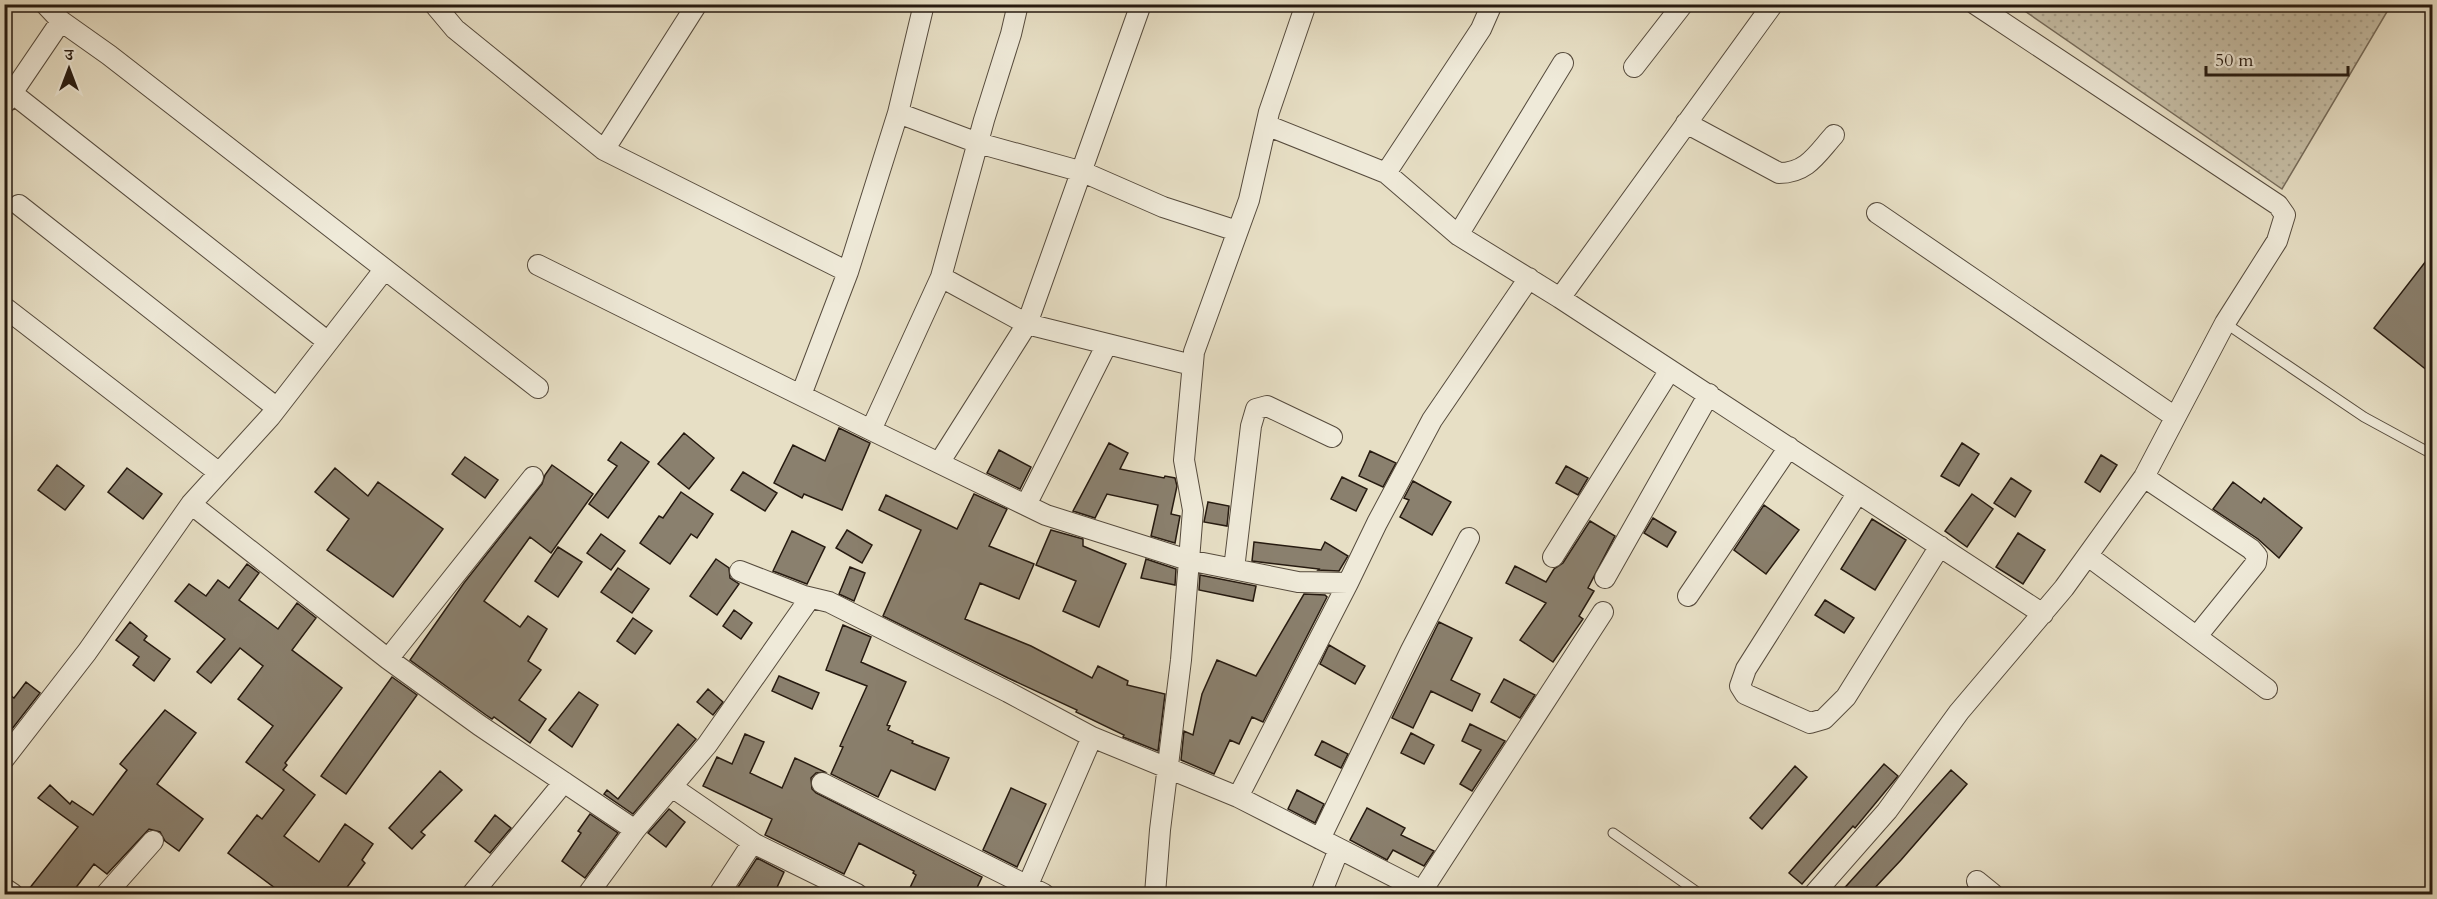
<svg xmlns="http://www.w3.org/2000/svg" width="2437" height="899" font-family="Cardo,'Noto Serif Devanagari',serif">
<defs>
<pattern id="green-dots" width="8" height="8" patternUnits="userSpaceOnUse" patternTransform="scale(1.5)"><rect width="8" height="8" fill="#c6bea6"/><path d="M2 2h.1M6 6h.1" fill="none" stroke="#aaa38e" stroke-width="1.8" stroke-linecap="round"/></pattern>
</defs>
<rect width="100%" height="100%" fill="#e7dfc5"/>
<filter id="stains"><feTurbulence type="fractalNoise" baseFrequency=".00333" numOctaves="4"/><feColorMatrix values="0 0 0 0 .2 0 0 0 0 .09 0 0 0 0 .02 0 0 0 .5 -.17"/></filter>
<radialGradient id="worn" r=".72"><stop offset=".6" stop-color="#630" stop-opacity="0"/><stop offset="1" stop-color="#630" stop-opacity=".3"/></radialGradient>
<path fill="url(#green-dots)" stroke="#766c5b" stroke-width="1.5" d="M2016,5H2391L2282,189Z"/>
<path fill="#8a806e" stroke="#261a10" stroke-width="1.5" d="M2433,252V375L2374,328Z
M839,428L870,443L842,510L804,494L802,498L774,483L793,445L825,461Z
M684,433L714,458L689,489L658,464Z
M621,442L649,462L608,518L589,504L617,466L608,460Z
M1109,443L1128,453L1120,469L1164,478L1165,476L1175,478L1177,486L1171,514L1180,516L1175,543L1151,536L1158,505L1107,494L1095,518L1073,511Z
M1962,443L1979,454L1959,486L1941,476Z
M999,450L1031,467L1020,489L987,473Z
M1370,451L1396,463L1383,487L1359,476Z
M2101,455L2117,465L2100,492L2085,482Z
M465,457L498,480L485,498L452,474Z
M57,465L84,486L65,510L38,490Z
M552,465L593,494L551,553L530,537L484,601L520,627L528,616L547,629L528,661L541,670L519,700L546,719L530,743L494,717L492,719L486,715L410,660L464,583L542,484L545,475Z
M1566,466L1588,478L1578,495L1556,483Z
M127,468L162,494L143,519L108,492Z
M335,468L368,496L378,482L443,529L393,597L327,550L349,519L315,492Z
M743,472L777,493L765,511L731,490Z
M1342,477L1367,489L1356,511L1331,499Z
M2011,478L2031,491L2015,517L1994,503Z
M1413,481L1451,502L1432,535L1400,517L1409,500L1404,498Z
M2233,482L2261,503L2264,498L2302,528L2279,558L2258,539L2213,509Z
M681,492L713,514L697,538L691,534L670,564L640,543L659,516L663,518Z
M974,494L1007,509L989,546L1034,564L1019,599L980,583L965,619L1031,646L1092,678L1098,666L1128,681L1127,685L1165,694L1158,751L1123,737L1124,735L1076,712L1077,710L1008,678L883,616L921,530L879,510L886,495L957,529Z
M1972,494L1993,509L1967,547L1945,531Z
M1208,502L1229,506L1227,526L1204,522Z
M1764,505L1799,530L1766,574L1734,550Z
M1653,518L1676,532L1667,547L1644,533Z
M1872,519L1906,540L1875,590L1841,569Z
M1590,521L1615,536L1588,588L1594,591L1579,616L1583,619L1553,662L1520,640L1546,603L1506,583L1515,566L1546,582L1554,569L1563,563Z
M847,530L872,545L862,563L836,548Z
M1051,530L1083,539V546L1126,564L1099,627L1063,611L1076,581L1036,565Z
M792,531L825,547L807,584L773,571Z
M2018,533L2045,550L2023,584L1996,567Z
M601,534L625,551L611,570L587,553Z
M1254,542L1321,550L1325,542L1348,556L1339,571L1318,570L1319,569L1252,561Z
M558,547L582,562L558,597L535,581Z
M716,559L729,568L730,578L739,584L717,615L690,596Z
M1146,559L1176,569L1175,585L1141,578Z
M247,564L259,573L239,600L278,629L297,603L316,618L292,650L342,688L285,763L287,765L283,770L315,795L284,836L319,862L345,824L373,844L362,860L365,863L342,894H338L330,889L326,894H283L228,853L257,815L262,819L284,790L246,762L273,726L238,699L263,666L240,648L211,683L197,672L225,639L175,601L189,584L206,596L218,580L229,588Z
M850,567L865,573L854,601L839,594Z
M618,568L649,589L632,613L601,592Z
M1200,575L1256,586L1253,601L1199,590Z
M1304,594L1325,595L1327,597L1263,722L1252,717L1239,744L1230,740L1214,774L1181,760L1184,731L1193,735L1202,694L1217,660L1256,676Z
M1825,600L1854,618L1844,633L1815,615Z
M734,610L752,623L741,639L723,626Z
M633,618L652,631L635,654L617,641Z
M130,622L147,636L144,640L170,659L154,681L133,665L139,657L116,640Z
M1439,622L1472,638L1451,680L1480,694L1472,711L1431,691L1413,728L1392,718Z
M843,625L871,637L861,662L906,682L887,725L890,726L888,730L913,741L912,743L949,758L935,790L891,770L878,797L831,774L843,747L840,746L867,686L826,670Z
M1329,645L1365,666L1355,684L1320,664Z
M779,676L819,693L812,709L772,691Z
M392,677L417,695L346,794L321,776Z
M1504,679L1535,695L1520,718L1491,702Z
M26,682L40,693L12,729L4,723V691L14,698Z
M708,689L723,702L713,715L697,702Z
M579,692L598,705L572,747L549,730Z
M165,710L196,733L157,784L203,819L179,851L165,841L160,832L149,829L107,874L94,864L71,894H25L78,827L38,798L50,785L70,804L72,801L93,815L127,770L120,764Z
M678,724L696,739L633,814L604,794L607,790L618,799Z
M1470,724L1505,741L1472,791L1460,784L1481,750L1462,741Z
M1411,733L1434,745L1424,764L1401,753Z
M745,734L764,742L750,773L782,788L795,758L825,772L816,773L811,778L812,789L816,793L982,877L974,894H907L916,875L913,873L914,871L859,843L844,874L765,835L772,819L703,786L717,757L732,764Z
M1322,741L1348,754L1341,768L1315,755Z
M1884,764L1898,776L1855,828L1853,826L1802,884L1789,873Z
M1795,766L1807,777L1762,829L1750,818Z
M1951,770L1967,784L1901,860L1869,894H1839Z
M440,771L462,790L421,832L425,835L412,849L389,828Z
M1011,788L1046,804L1017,867L983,850Z
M1297,790L1324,804L1315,823L1288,809Z
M1367,808L1405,828L1401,835L1434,851L1424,866L1393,850L1387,860L1350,840Z
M669,809L685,822L666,847L648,833Z
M590,814L618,833L585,878L562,861L581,833L578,831Z
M495,815L511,828L490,853L475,841Z
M757,858L784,872L774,894H750L738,887Z"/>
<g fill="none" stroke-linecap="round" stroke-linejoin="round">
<g stroke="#564b3d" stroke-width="11">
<path id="service" d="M2225,323L2364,417L2432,454
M1613,833L1700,894"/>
</g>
<g stroke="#564b3d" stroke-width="22">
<path id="minor" d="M45,4L61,21L109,55L538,388
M434,4L455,29L604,150L697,4
M1018,4L1011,34L984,120L941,277L1027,324L1141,4
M1634,67L1683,4
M12,93L328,342
M6,102L61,21
M898,113L978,143L1083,172L1163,207L1237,231
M1686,123L1779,173C1807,173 1817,154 1834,135
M1266,125L1386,173L1458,235L1560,298L2043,614
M604,150L848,272
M1386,173L1481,29L1492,4
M19,205L277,408
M1877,213L2175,417
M1458,235L1563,63
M538,265L871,430L1046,515L1188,560L1298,582L1348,583L1377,523L1432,420L1529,278
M1560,298L1773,4
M4,307L218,472
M801,395L848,272L898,113L924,4
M871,430L941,277
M939,463L1027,324L1192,365
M2144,477L2251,549L2257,556L2256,563L2197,636
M1857,494L1746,669L1740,686L1745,694L1810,723L1824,719L1846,697L1940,546
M191,504L388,659L479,725L635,830
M1026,505L1107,344
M2088,556L2267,689
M1553,557L1670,370
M1234,569L1251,426L1256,409L1267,406L1332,437
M740,571L804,596L829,602L1008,692L1092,737L1238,797L1422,891
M1605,578L1709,394
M1688,596L1789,447
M388,659L533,477
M4,759L87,652L191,504L270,417L384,270
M822,783L1044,894
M672,787L755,844
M1238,797L1348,583
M1320,839L1411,650L1469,538
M1977,881L1993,894
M4,888L13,894
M106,894L153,841
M472,894L564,782
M588,894L635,830L707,745L810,598
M719,894L749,848L755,844L857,894
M1024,894L1092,737
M1155,894L1160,830L1181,660L1193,510L1184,460L1194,352L1249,200L1269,112L1306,4
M1321,894L1339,849
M1420,894L1603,612
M1814,894L1887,811L1959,712L2064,588L2144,477L2225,323L2277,241L2285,215L2278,205L1975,4"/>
</g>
<use href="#service" stroke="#efead9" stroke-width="9"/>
<use href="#minor" stroke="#efead9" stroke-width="20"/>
</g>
<rect width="2437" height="899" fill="none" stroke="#e7dfc5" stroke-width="24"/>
<rect x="6" y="6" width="2425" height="887" fill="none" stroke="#261a10" stroke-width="3"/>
<rect x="12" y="12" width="2413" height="875" fill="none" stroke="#261a10" stroke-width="1.5"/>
<g transform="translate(69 69)" stroke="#efead9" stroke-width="4.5" paint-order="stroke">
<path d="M0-4.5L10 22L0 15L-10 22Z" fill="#261a10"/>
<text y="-9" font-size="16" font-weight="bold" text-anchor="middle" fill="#261a10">उ</text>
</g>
<path d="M2206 66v9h142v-9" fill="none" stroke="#261a10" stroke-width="3"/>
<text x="2215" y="66" font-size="18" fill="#261a10" stroke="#efead9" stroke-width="4.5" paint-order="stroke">50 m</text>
<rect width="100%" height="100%" filter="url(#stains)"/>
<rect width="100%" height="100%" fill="url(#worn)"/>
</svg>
